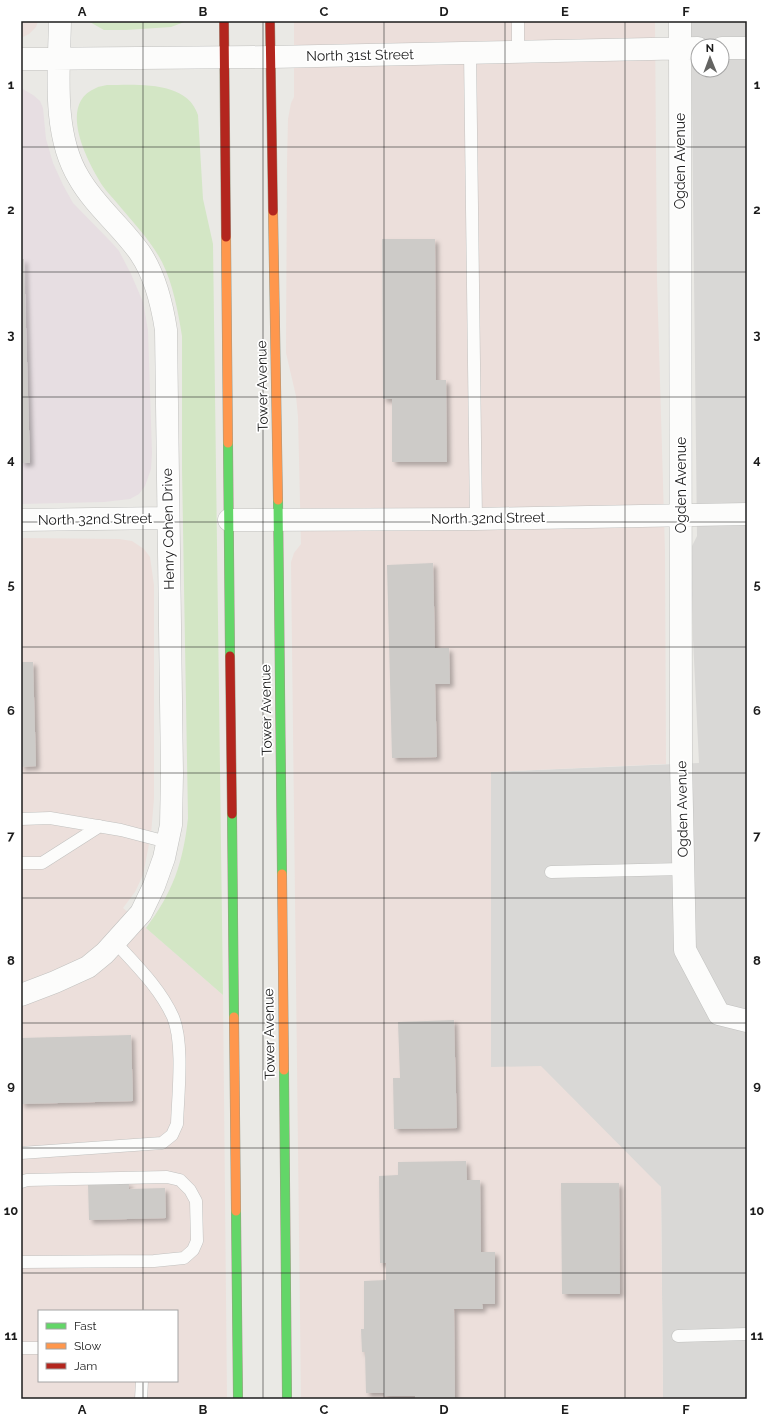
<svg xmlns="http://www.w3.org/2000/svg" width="768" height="1420" font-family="Raleway,sans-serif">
<defs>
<filter id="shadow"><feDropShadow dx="3.5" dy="3.5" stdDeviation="2" flood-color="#0004"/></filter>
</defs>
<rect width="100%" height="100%" fill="#eae9e5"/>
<path fill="#d9d8d6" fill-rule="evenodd" d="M691,21H747V1399H663L661,1187L491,1067V772L699,763L693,639L691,548L697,536ZM698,46H722V70H698Z"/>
<path fill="#ecdfdb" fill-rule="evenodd" d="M21,21H38L36,27L29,34L21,38Z
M294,21H655L657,280L665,551L666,764L491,772V1067L541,1066L661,1187L663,1399H301L291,562L294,553L301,544L298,417L296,396L286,353L287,163L288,119L291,103L294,97Z
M21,538L119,539L132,541L144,549L150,557L154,585V799L151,834L143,875L135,892L123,908L223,995L227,1399H21ZM39,1311H177V1381H39Z"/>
<path fill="#e7dee2" d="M21,88L33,95L40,101L43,108L46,139L53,163L63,185L73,203L112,243L119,251L131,274L143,302L148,330L152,453L151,469L145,486L139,494L130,499L104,502L21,504Z"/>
<path fill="#d3e6c5" d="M88,21H187L171,27L126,30H104Z
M107,85C136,85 187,80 198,115L203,199L213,244L223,995L146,928C173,892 183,863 188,818L182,469V336C178,311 173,284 162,262C151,241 133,222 117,203C112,197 106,191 102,185C87,161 57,104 96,88C99,86 104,86 107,85Z"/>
<path fill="#cdcbc8" filter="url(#shadow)" d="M382,239H435L436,380H446L447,462H392V399H383Z
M21,259H24L30,463H21Z
M433,563L435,648H449L450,684H435L437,757L392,758L387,565Z
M21,662H33L36,766L21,767Z
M454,1020L457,1128L394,1129L393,1078H400L398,1022Z
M131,1035L133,1101L21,1104V1038Z
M466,1161L467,1180H480L481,1252H495V1304H482L483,1309H454L455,1399H415V1396H384V1393H366L365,1352H362L361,1329H364V1281L386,1280V1263H380L379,1176L398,1175V1162Z
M129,1183V1189L165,1188L166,1218L89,1220L88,1184Z
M561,1183H619L620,1294H562Z"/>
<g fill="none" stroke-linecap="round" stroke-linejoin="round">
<g stroke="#c1c1bf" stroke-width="13">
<path id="lane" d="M518,21V51
M470,52L476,519
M21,819L50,818L121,830L167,842
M21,863H42L100,826
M551,872L683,869
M21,1153L162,1143L172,1135L177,1124C178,1095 184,1043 173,1017C160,988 136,965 115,942
M21,1182L27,1180L167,1177L180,1180L190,1190L196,1201L197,1241L193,1250L184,1258L154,1261L21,1262
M678,1336L747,1334
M21,1348H39
M141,1399L142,1381"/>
</g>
<g stroke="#c1c1bf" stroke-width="23">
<path id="street" d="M680,21L681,763L685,950L719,1014L747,1021
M722,48H747
M21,59L271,57L698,48
M21,520L168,518
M229,520L476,519L747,514
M21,995L55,982L88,967L105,953L141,913L154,886L164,858L171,825L172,774L166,330C162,304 155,275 140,253C122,227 95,206 79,178C52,134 59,71 60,21"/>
</g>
<g stroke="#9e9884" stroke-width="10">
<path id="fast" d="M228,443L230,656
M278,500L282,874
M232,814L234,1017
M284,1070L287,1399
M236,1211L238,1399"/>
</g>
<g stroke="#9e9884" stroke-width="10">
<path id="slow" d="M273,211L278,500
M226,237L228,443
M282,874L284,1070
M234,1017L236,1211"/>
</g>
<g stroke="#9e9884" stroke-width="10">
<path id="jam" d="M224,21L226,237
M270,21L273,211
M230,656L232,814"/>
</g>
<use href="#lane" stroke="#fcfcfb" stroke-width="12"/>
<use href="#street" stroke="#fcfcfb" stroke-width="22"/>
<use href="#fast" stroke="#63d668" stroke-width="9"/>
<use href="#slow" stroke="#ff974d" stroke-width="9"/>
<use href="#jam" stroke="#b3261e" stroke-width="9"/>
</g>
<path fill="none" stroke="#1c1c1c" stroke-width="1" stroke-opacity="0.55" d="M143,21V1311M263,21V1399M384,21V1399M505,21V1399M625,21V1399M21,147H747M21,272H747M21,397H747M21,522H747M21,647H747M21,773H747M21,898H747M21,1023H747M21,1148H747M21,1273H747M143,1381V1399"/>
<g text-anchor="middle" stroke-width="3.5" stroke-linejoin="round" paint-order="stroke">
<g font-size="14" fill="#1c1c1c" stroke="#fff">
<text transform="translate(360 55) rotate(-1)" y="5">North 31st Street</text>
<text transform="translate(680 161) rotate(-90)" y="5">Ogden Avenue</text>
<text transform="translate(262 386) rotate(-91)" y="5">Tower Avenue</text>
<text transform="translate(681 485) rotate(-90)" y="5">Ogden Avenue</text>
<text transform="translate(488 518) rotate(-1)" y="5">North 32nd Street</text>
<text transform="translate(95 519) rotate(-1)" y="5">North 32nd Street</text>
<text transform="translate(168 529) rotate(-91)" y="5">Henry Cohen Drive</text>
<text transform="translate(266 710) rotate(-91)" y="5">Tower Avenue</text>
<text transform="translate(682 809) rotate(-91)" y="5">Ogden Avenue</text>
<text transform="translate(269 1034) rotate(-91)" y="5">Tower Avenue</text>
</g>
</g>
<rect width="768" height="1420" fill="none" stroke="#ffffff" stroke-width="44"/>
<rect x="38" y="1310" width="140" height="72" fill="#ffffff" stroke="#a4a4a4"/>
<rect x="46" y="1323" width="20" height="6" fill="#63d668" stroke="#a4a4a4"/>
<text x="74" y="1330" font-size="12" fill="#1c1c1c">Fast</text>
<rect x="46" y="1343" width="20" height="6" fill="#ff974d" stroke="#a4a4a4"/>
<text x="74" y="1350" font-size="12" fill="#1c1c1c">Slow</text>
<rect x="46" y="1363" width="20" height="6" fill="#b3261e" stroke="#a4a4a4"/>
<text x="74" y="1370" font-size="12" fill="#1c1c1c">Jam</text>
<g transform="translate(710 58) rotate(359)"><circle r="19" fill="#ffffff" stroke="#a4a4a4"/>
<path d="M0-3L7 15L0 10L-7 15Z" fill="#646462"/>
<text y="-6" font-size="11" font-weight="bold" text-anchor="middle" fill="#1c1c1c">N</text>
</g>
<rect x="22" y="22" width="724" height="1376" fill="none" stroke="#1c1c1c" stroke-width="1.5"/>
<g font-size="13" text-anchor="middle" font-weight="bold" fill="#1c1c1c">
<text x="82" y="16">A</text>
<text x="203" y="16">B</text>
<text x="324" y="16">C</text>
<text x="444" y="16">D</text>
<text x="565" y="16">E</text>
<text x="686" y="16">F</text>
<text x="11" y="89">1</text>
<text x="757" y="89">1</text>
<text x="11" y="214">2</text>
<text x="757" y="214">2</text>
<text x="11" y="339">3</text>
<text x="757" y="339">3</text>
<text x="11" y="464">4</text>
<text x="757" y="464">4</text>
<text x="11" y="589">5</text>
<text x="757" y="589">5</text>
<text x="11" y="715">6</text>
<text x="757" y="715">6</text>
<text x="11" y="840">7</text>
<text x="757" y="840">7</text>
<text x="11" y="965">8</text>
<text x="757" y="965">8</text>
<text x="11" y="1090">9</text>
<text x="757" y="1090">9</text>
<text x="11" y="1215">10</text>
<text x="757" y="1215">10</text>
<text x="11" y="1340">11</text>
<text x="757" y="1340">11</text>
<text x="82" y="1414">A</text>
<text x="203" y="1414">B</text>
<text x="324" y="1414">C</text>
<text x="444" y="1414">D</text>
<text x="565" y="1414">E</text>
<text x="686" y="1414">F</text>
</g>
</svg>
